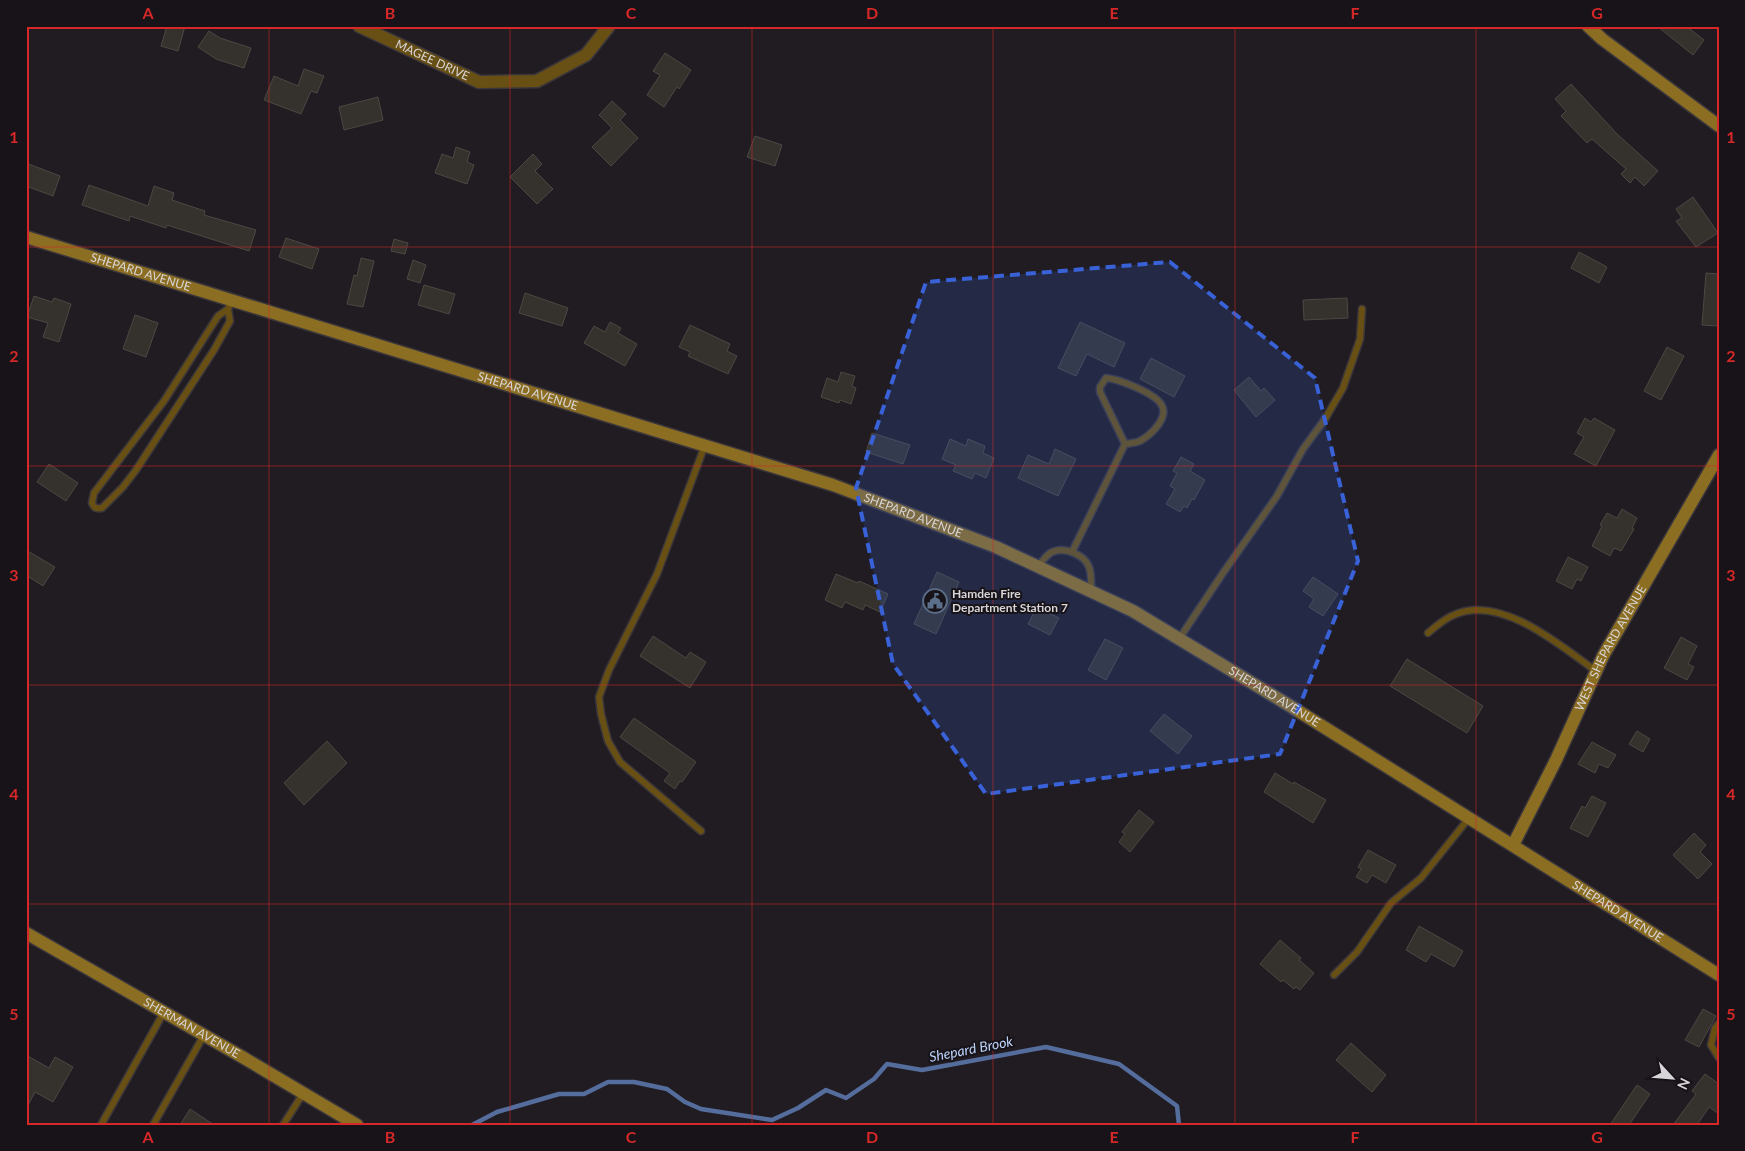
<svg xmlns="http://www.w3.org/2000/svg" width="1745" height="1151" font-family="Lato,sans-serif">
<rect width="100%" height="100%" fill="#201c21"/>
<g fill="none" stroke-linecap="round" stroke-linejoin="round">
<path stroke="#546d9d" stroke-width="4.5" d="M472,1125L497,1112L559,1094H584L608,1082H634L667,1089L685,1102L701,1109L772,1120L798,1108L826,1090L846,1098L874,1079L887,1064L922,1070L1046,1047L1119,1064L1177,1106L1179,1125"/>
</g>
<path fill="#35312d" stroke="#4c4843" d="M167,26H185L178,51L161,46Z
M1657,26H1686L1704,40L1693,55Z
M209,31L220,38L251,48L244,68L216,59L198,47Z
M665,53L691,70L679,89L677,87L664,107L647,95L660,75L653,71Z
M304,69L324,76L317,93L311,91L301,114L264,100L274,76L298,86Z
M1571,84L1617,134L1658,171L1644,186L1635,177L1630,183L1621,174L1626,169L1592,139L1587,143L1561,116L1566,111L1555,99Z
M378,97L383,120L344,130L339,107Z
M612,101L626,114L620,120L638,138L611,166L592,147L612,128L599,115Z
M755,136L782,145L775,166L747,157Z
M456,147L470,152L467,162L474,165L467,184L435,173L442,154L453,158Z
M533,154L542,164L535,171L553,189L537,204L510,177Z
M26,163L60,176L53,196L26,186Z
M89,185L148,206L154,186L174,193L172,200L205,211L204,215L256,230L249,251L167,225L166,228L130,216L129,221L82,205Z
M1693,197L1718,233L1696,247L1676,221L1682,218L1676,209Z
M286,238L319,249L312,269L279,257Z
M394,239L408,243L405,254L391,251Z
M1579,252L1607,267L1599,283L1571,268Z
M361,258L374,261L363,307L347,304L354,275L357,276Z
M413,260L426,265L420,283L407,279Z
M1706,273L1719,274V326L1702,325Z
M424,285L455,294L449,314L418,305Z
M525,293L568,308L562,326L519,313Z
M34,296L52,302L54,298L71,304L59,342L43,337L48,323L27,317Z
M1347,298L1348,318L1304,320L1303,300Z
M135,315L158,323L146,357L123,349Z
M610,322L621,328L618,333L637,344L625,366L584,343L594,326L605,332Z
M1080,322L1125,343L1114,367L1087,354L1076,376L1058,368Z
M690,325L730,344L727,351L737,356L728,374L688,356L690,352L679,347Z
M1667,347L1684,356L1661,400L1644,391Z
M1151,358L1185,376L1174,397L1140,379Z
M841,372L855,376L852,386L856,388L851,404L840,400L839,403L821,397L827,378L838,382Z
M1249,377L1261,391L1264,388L1275,400L1256,417L1234,390Z
M1585,418L1591,422L1594,418L1615,430L1596,466L1574,454L1584,437L1577,433Z
M872,433L910,445L903,464L866,452Z
M950,439L966,446L968,439L985,446L983,453L994,458L986,478L975,473L972,479L953,471L956,465L942,459Z
M1055,449L1076,459L1058,496L1018,478L1028,455L1049,464Z
M1181,457L1194,464L1190,471L1205,480L1194,500L1192,499L1187,508L1184,506L1180,512L1166,504L1175,489L1170,486L1177,473L1173,471Z
M49,464L78,483L66,501L37,482Z
M1622,509L1637,518L1632,528L1634,529L1621,551L1614,548L1610,556L1592,546L1602,526L1600,525L1607,513L1617,518Z
M26,550L55,567L43,586L26,575Z
M1568,557L1588,567L1581,581L1577,579L1572,589L1556,581Z
M937,572L959,582L936,634L914,624Z
M836,574L858,583L859,581L888,594L880,612L865,605L863,610L845,602L842,608L825,600Z
M1313,577L1338,594L1323,616L1309,607L1314,599L1303,591Z
M1037,607L1059,618L1050,635L1028,624Z
M653,636L686,658L690,652L706,662L690,688L640,656Z
M1681,637L1697,646L1688,664L1694,667L1687,680L1664,668Z
M1105,639L1123,648L1106,680L1088,670Z
M1407,659L1483,706L1467,733L1390,686Z
M1164,714L1192,736L1178,754L1150,731Z
M634,718L696,762L682,782L680,781L675,789L664,781L670,773L620,737Z
M1637,731L1650,739L1643,752L1629,744Z
M327,741L347,763L304,805L284,783Z
M1592,742L1616,755L1608,768L1599,764L1595,773L1578,764Z
M1275,773L1293,784L1294,782L1326,800L1313,823L1264,792Z
M1592,796L1606,803L1588,837L1570,828L1582,806L1585,808Z
M1139,810L1154,822L1130,852L1119,842L1125,834L1122,832Z
M1694,833L1706,845L1700,852L1712,864L1698,879L1673,855Z
M1368,850L1396,865L1386,883L1372,875L1367,883L1356,877L1361,869L1358,867Z
M1419,926L1463,951L1454,967L1431,954L1426,962L1406,950Z
M1280,940L1301,958L1299,960L1314,973L1300,990L1296,987L1294,989L1283,980L1281,982L1260,964Z
M1703,1009L1716,1016L1699,1047L1685,1040Z
M1351,1043L1386,1075L1372,1092L1336,1060Z
M26,1055L49,1068L55,1057L73,1067L53,1102L35,1092L26,1109Z
M1705,1074L1719,1084V1114L1709,1107L1697,1125H1673L1696,1094L1692,1091Z
M1637,1085L1650,1094L1629,1125H1610Z
M190,1109L214,1125H180Z"/>
<g fill="none" stroke-linecap="round" stroke-linejoin="round">
<g stroke="#3a363b" stroke-width="9">
<path id="lane" d="M228,309L218,316L164,401L94,493L92,503C94,508 96,509 102,508L123,487L136,470L214,350L230,321L228,309L232,300
M1072,552L1125,444C1130,443 1136,443 1140,441C1151,435 1170,417 1161,404C1154,393 1119,379 1106,378L1100,387V392L1125,444
M1037,567C1042,562 1046,555 1052,552C1064,546 1085,555 1089,567C1092,575 1091,584 1091,592
M1428,633C1436,626 1445,618 1456,614C1502,595 1561,646 1596,671
M1179,639L1223,573L1277,496L1303,449L1325,419L1343,388L1360,339L1362,309
M701,831L620,762L608,741L601,714L599,697L609,670L657,574L705,445
M1334,975L1357,952L1391,903L1421,878L1469,818
M1719,1023L1715,1028L1711,1045L1719,1058
M101,1125L164,1012
M153,1125L204,1035
M283,1125L304,1092"/>
</g>
<g stroke="#3a363b" stroke-width="15">
<g id="street">
<path id="s1" d="M359,26L479,82L537,81L586,55L609,26"/>
</g>
</g>
<g stroke="#3a363b" stroke-width="15">
<g id="secondary">
<path d="M1588,26L1602,39L1719,126"/>
<path id="s2" d="M26,237L833,485L996,547L1133,611L1287,704L1719,975"/>
<path id="s3" d="M1513,845L1556,760L1603,656L1719,455"/>
<path id="s4" d="M26,933L244,1058L357,1125"/>
</g>
</g>
<use href="#lane" stroke="#685014" stroke-width="6"/>
<use href="#street" stroke="#685014" stroke-width="12"/>
<use href="#secondary" stroke="#8c6e22" stroke-width="12"/>
</g>
<path fill="#3962d8" fill-opacity="0.2" stroke="#3962d8" stroke-width="4" stroke-dasharray="10 6" stroke-linejoin="round" d="M1170,262L1315,378L1358,561L1280,754L986,794L893,664L856,488L926,282Z"/>
<path fill="none" stroke="#d62828" stroke-width="1" stroke-opacity="0.55" d="M269,26V1125M510,26V1125M752,26V1125M993,26V1125M1235,26V1125M1476,26V1125M26,247H1719M26,466H1719M26,685H1719M26,904H1719"/>
<defs>
<g id="civic-ring" transform="scale(1.25)"><circle r="9.5" fill="#171318" stroke="#5c6f8a" stroke-width="1.5"/><path d="M-.6-6.5H3V-4.5H.6V-3L4-1V1h2V6H-6V1h2V-1L-.6-3ZM-1.2 2.5V6h2.4V2.5Z" fill="#5c6f8a"/></g>
</defs>
<g fill-rule="evenodd">
<use href="#civic-ring" x="935" y="601"/>
</g>
<g text-anchor="middle" stroke-width="4" stroke-linejoin="round" paint-order="stroke">
<g font-size="12" fill="#d8d5d8" stroke="#171318">
<text dy="4" stroke="none"><textPath href="#s1" startOffset="81">MAGEE DRIVE</textPath></text>
<text dy="4" stroke="none"><textPath href="#s2" startOffset="120">SHEPARD AVENUE</textPath></text>
<text dy="4" stroke="none"><textPath href="#s2" startOffset="525">SHEPARD AVENUE</textPath></text>
<text dy="4" stroke="none"><textPath href="#s2" startOffset="930">SHEPARD AVENUE</textPath></text>
<text dy="4" stroke="none"><textPath href="#s3" startOffset="220">WEST SHEPARD AVENUE</textPath></text>
<text dy="4" stroke="none"><textPath href="#s2" startOffset="1335">SHEPARD AVENUE</textPath></text>
<text dy="4" stroke="none"><textPath href="#s2" startOffset="1740">SHEPARD AVENUE</textPath></text>
<text dy="4" stroke="none"><textPath href="#s4" startOffset="191">SHERMAN AVENUE</textPath></text>
</g>
<g font-size="12" font-weight="bold" fill="#d8d5d8" stroke="#171318" text-anchor="start">
<text x="952" y="598">Hamden Fire<tspan x="952" dy="14">Department Station 7</tspan></text>
</g>
<g font-size="14" font-style="italic" fill="#bcd4fb" stroke="#171318">
<text transform="translate(971 1049) rotate(-11)" y="5">Shepard Brook</text>
</g>
</g>
<rect width="1745" height="1151" fill="none" stroke="#171318" stroke-width="55"/>
<g transform="translate(1672 1078) rotate(116)" stroke="#171318" stroke-width="4" paint-order="stroke">
<path d="M0-4L9 19L0 12L-9 19Z" fill="#d8d5d8"/>
<text y="-8" font-size="14" font-weight="bold" text-anchor="middle" fill="#d8d5d8">N</text>
</g>
<rect x="28" y="28" width="1690" height="1096" fill="none" stroke="#d62828" stroke-width="2"/>
<g font-size="16" text-anchor="middle" font-weight="bold" fill="#d62828">
<text x="148" y="19">A</text>
<text x="390" y="19">B</text>
<text x="631" y="19">C</text>
<text x="872" y="19">D</text>
<text x="1114" y="19">E</text>
<text x="1355" y="19">F</text>
<text x="1597" y="19">G</text>
<text x="14" y="143">1</text>
<text x="1731" y="143">1</text>
<text x="14" y="362">2</text>
<text x="1731" y="362">2</text>
<text x="14" y="581">3</text>
<text x="1731" y="581">3</text>
<text x="14" y="800">4</text>
<text x="1731" y="800">4</text>
<text x="14" y="1020">5</text>
<text x="1731" y="1020">5</text>
<text x="148" y="1143">A</text>
<text x="390" y="1143">B</text>
<text x="631" y="1143">C</text>
<text x="872" y="1143">D</text>
<text x="1114" y="1143">E</text>
<text x="1355" y="1143">F</text>
<text x="1597" y="1143">G</text>
</g>
</svg>
